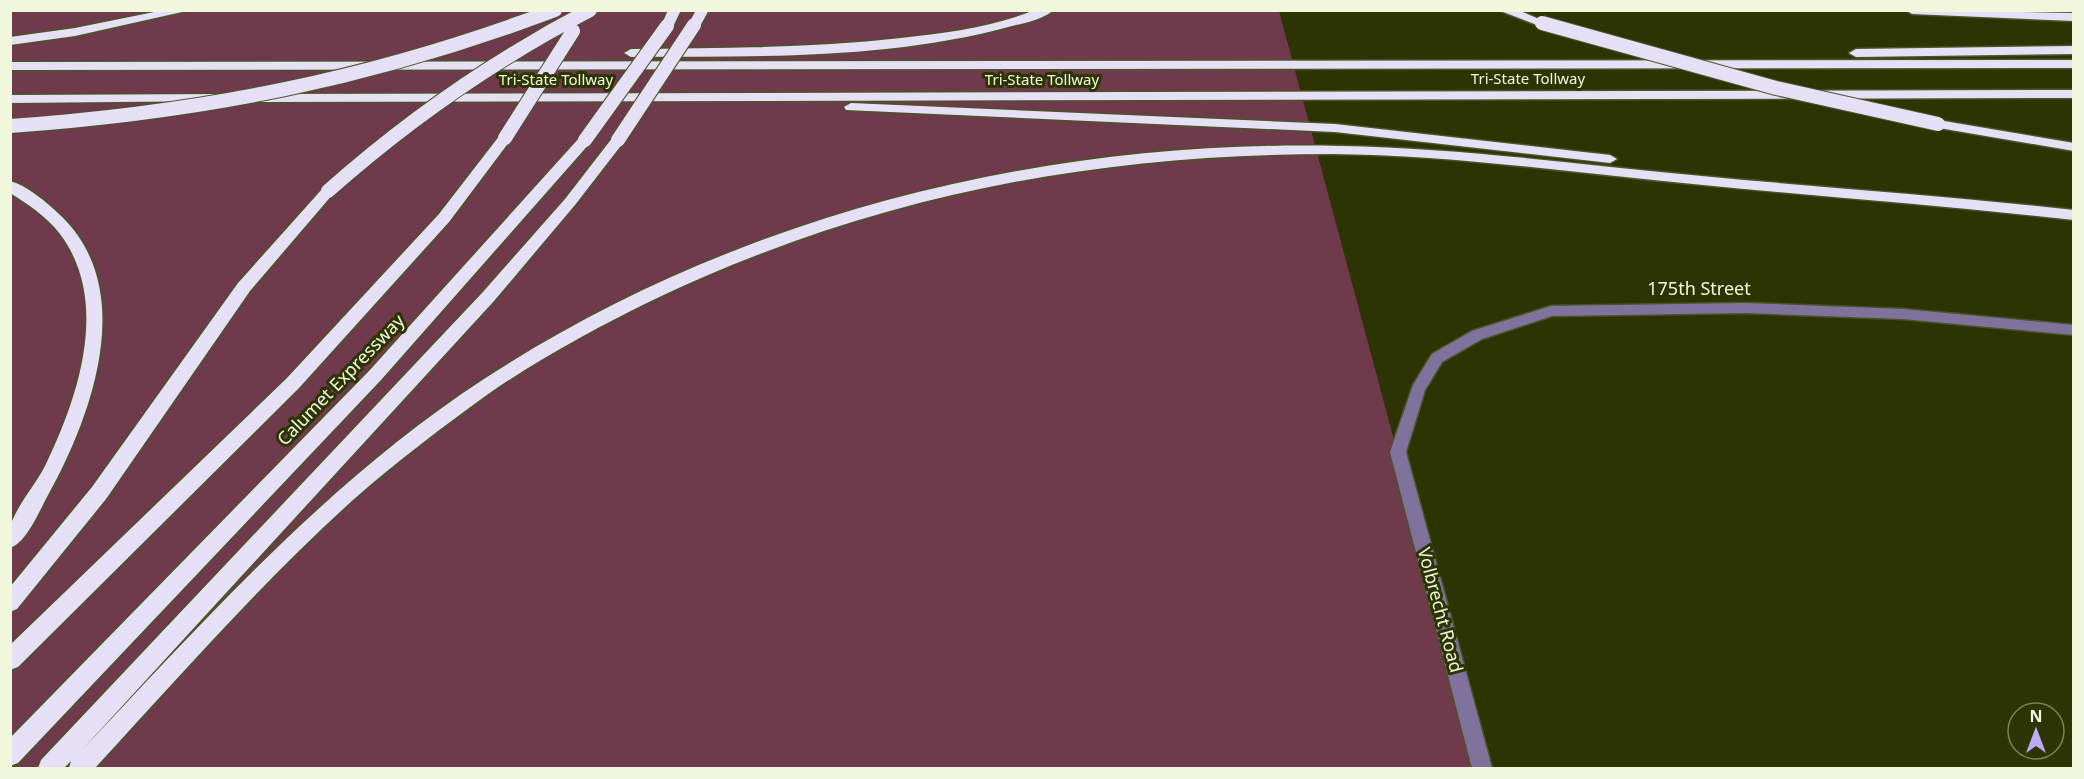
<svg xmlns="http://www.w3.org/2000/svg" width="2084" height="779" font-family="'Noto Sans',sans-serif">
<rect width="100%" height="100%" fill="#2d3403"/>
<path fill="#703a4d" d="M10,11H1279L1482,768H11Z"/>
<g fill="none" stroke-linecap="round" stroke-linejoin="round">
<g stroke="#4c5326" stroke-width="3">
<path id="minor" d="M1745,303L1903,309L2074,325V335L1903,319L1745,313L1552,316L1482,339L1442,362L1425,390L1406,452L1492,768H1472L1390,452L1413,385L1432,354L1472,331L1551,306Z"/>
</g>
<g stroke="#4c5326" stroke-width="3">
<path id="highway" d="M164,10H191L75,36L10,45V37L75,28Z
M668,10H681L672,29L667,30L661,26Z
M696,10H709L699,28H689L688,25Z
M1035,10H1054C1044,19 1025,23 1012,26C889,60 757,56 631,57L624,53L631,49C721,48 811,48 901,38C946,33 993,27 1035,10Z
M1498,10H1518L1548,23L1542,27Z
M1906,10L2074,13V21L1912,14Z
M2074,46V54L1856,57L1849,53L1856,49Z
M2074,60V68L10,70V62Z
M2074,90V98L252,102L245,98L252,94Z
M222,94L227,95V101L10,103V95Z
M851,103L1335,124L1610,155L1617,159L1610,163L1335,132L846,110L844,107Z
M1938,120L2074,143V151L1933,127L1931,124Z
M505,134L512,138L449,222L299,388L18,667L10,670V645L287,378L439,214L500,135Z
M585,136L592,140L590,143L381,380L18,763L10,766V738L369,371L580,137Z
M618,136L625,140L623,143L575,205L494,301L81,751C207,618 329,480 484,379C735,215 1041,139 1340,146C1461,148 1581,165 1702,176C1826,188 1950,196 2074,210V220C1950,206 1827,197 1703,185C1580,174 1456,155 1332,154C1091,154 871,196 653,300C598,327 542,357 491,392C444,426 397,461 353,500C261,583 179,677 95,768H69L71,761L64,768H38L41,760L482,293L565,199L613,137Z
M10,181C28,186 46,202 59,214C140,289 91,418 47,497C39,512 26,543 10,548C10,540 8,528 12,521C20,502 35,485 45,466C78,398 111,302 60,234C47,217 28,204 10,193Z
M328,186L336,191L333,194L250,291L106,499L17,609L10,612V587L92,487L238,283L323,188Z"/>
</g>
<use href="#minor" fill="#7f739d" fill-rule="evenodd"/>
<use href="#highway" fill="#e5e0f5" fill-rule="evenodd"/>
<g stroke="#4c5326" stroke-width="16" stroke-linecap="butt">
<path id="highway-bridge" d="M1542,23L1776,88L1938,124
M10,126C205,112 372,79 555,10
M505,138L573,31
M585,140L667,26
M618,140L694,25
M328,191C409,119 494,60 590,10"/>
</g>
<use href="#highway-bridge" stroke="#e5e0f5" stroke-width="14"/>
</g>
<g text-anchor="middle" stroke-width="6" stroke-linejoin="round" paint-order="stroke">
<g font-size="15" fill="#f0f7dd" stroke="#2d3403">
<text x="1528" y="84">Tri-State Tollway</text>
<text x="556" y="85">Tri-State Tollway</text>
<text x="1042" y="85">Tri-State Tollway</text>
</g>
<g font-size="18" fill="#f0f7dd" stroke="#2d3403">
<text x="1699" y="295">175th Street</text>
<text transform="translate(341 380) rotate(-46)" y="6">Calumet Expressway</text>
<text transform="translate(1440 610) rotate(75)" y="6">Volbrecht Road</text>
</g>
</g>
<rect width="2084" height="779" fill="none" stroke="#f0f7dd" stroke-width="24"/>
<g transform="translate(2036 731)"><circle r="28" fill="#2d3403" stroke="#7b825a" stroke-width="1.5"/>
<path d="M0-4.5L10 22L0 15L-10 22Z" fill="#bfa8f4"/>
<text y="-9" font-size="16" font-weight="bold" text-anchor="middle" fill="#f0f7dd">N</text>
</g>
</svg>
